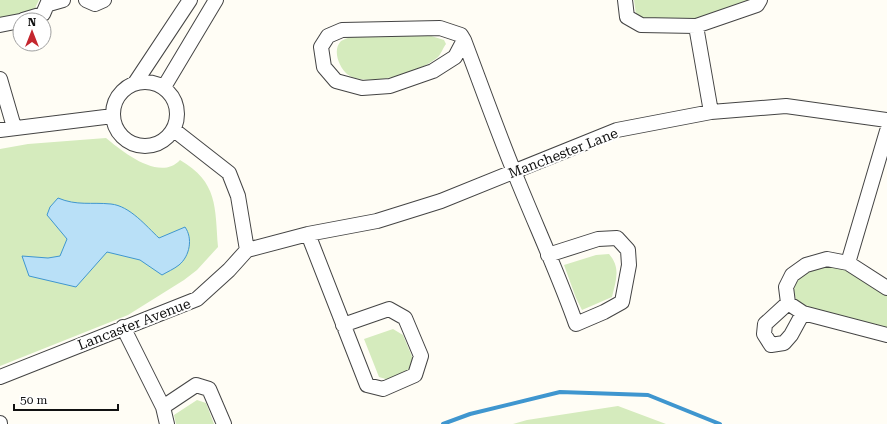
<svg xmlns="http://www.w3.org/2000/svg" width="887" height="424" font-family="'Roboto Serif',serif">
<rect width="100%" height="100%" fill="#fffdf5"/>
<path fill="#d5ebbd" d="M0,0H39L34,10L0,19Z
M634,0H751L696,22L648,21L636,14Z
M428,35L444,40L446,44C443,48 441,54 438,57C421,72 367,89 347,74C339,67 332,50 341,41C344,39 349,38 353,36Z
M106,138C123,152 160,182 180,160C218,182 215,207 218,247L197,270L184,280L128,315L0,366V149L28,144Z
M609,254C621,268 616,280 612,297L582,310L576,298L564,265L596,255Z
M829,264L848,268L887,294V330L809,311L796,302C796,298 794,293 794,289C796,273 817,268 829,264Z
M393,329L403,335L413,359L409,371L389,380L379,377L364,339Z
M197,400L206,403L214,424H176L174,415Z
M618,406L666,424H513L527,420Z"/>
<path fill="#b9e0f7" stroke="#3f96cf" d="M58,198C77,206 91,202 111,204C130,206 146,226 159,238L185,227C193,238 190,256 179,265C174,269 167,272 162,275L140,260L107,252L76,287L29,276L22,256L48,258L60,256L67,239L47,215L50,207Z"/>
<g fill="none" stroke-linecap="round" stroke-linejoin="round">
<path stroke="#3f96cf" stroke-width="4" d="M443,424L470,414L560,392L648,395L720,424"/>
<g stroke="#444" stroke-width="16">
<path id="street" d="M86,0L95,4L104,0
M625,0L627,17L641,25L696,26L757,5L760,0
M49,4L63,0
M23,20L43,14L49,0
M0,25L20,21
M696,26L711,112
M464,40L455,57L433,71L390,86L362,88L336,81L324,67L321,47L328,36L342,30L440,28L461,35L464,40C481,85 497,130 515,174C535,224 558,273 576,324L604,312L622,302L629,265L628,250L617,238L598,239L548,255
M0,79L14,127
M113 114a32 32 0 1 1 64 0a32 32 0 1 1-64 0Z
M135,83L190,0
M164,87L216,0
M0,130L113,116
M308,234L367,385L383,389L415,375L421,356L405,318L389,309L343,325
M247,250L308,234L377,221L441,201L617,130L711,112L786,106L887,120
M848,263L887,131
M887,288L848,263L827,259L806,265L792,275L786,287L788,303L803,313L887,335
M788,303L765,324L764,334L771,345L784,343L791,335L803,313
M123,327L163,407L167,424
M0,377L197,299L229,270L247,250L238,196L229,173L174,130
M163,407L196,385L209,389L224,424
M0,423V424"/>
</g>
<use href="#street" stroke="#fff" stroke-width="14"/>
</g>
<g text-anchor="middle" stroke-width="4" stroke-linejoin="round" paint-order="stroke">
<g font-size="14" fill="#111" stroke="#fff">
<text transform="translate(563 153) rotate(-21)" y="5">Manchester Lane</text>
<text transform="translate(134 324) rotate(-21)" y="5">Lancaster Avenue</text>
</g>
</g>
<g transform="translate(32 32)"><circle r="19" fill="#ffffff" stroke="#a0a0a0"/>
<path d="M0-3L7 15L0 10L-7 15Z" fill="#c4262e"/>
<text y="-6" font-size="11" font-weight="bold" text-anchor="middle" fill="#111111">N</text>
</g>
<path d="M14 404v6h104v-6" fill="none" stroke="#111111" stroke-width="2"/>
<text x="20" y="404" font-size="12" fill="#111111" stroke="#ffffff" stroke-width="3" paint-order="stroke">50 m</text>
</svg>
